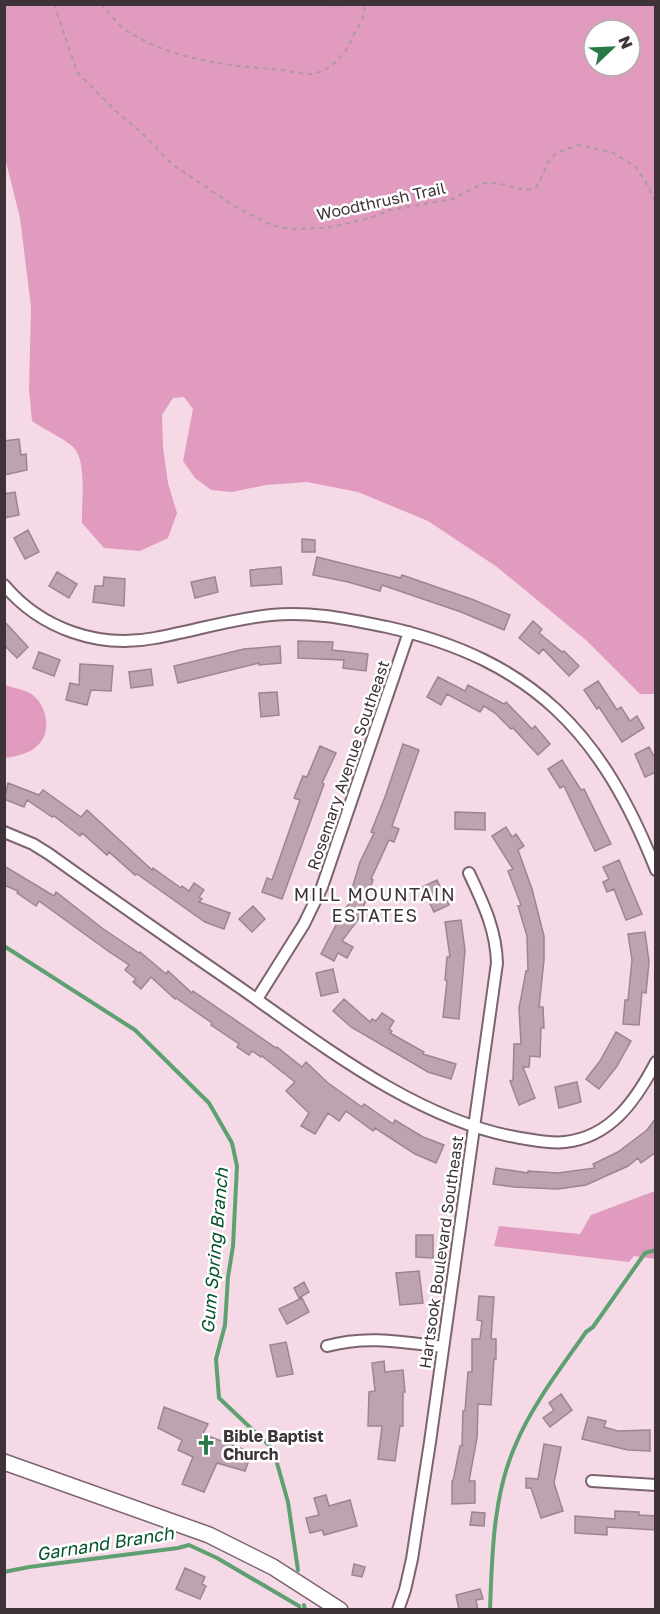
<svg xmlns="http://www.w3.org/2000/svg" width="660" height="1614" font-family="'Golos Text',sans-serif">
<rect width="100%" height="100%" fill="#f5d9e7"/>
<path fill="#e19bbf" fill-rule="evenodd" d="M4,5H655V694H640L587,641L497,567L428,521L358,492L307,482L266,485L232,492L211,490L195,478L183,461L193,409L184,397L173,398L162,415L163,447L168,483L177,513L168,538L140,551L104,548L82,523C81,504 88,459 72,446C61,437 45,430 32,421L29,390L31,307L20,218L5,158ZM594,30H630V66H594Z
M5,685C13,688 29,690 35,697C47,708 51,732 39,744C30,754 17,756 5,758Z
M655,1191V1259L634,1256L629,1262L494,1246L499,1226L580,1234L591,1215Z"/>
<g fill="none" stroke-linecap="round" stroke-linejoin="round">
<path stroke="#5fa073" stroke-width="4" d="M4,946L135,1030L209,1103L232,1143L237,1166L233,1246L228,1277L225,1325L216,1359L219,1398L273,1449L288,1502L298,1570
M4,1572L29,1567L178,1548L189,1545L217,1558L299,1606L300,1610
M304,1605L305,1610
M490,1610C492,1555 493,1496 515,1446C532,1405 561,1368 586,1332L593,1327L645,1253L656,1250"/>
</g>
<path fill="#bda3b0" stroke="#9d8490" stroke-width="1.5" d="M19,439L21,455L26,454L27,470L4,475V441Z
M15,492L19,515L4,518V494Z
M28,530L39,552L25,559L14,538Z
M302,539L315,540V552H302Z
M317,557L401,578L402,575L474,600L510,615L504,630L461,612L382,585L380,591L348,582L313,575Z
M281,567L282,584L251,586L250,570Z
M57,572L77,584L69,598L49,586Z
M104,577L125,579L124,606L93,602L95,586H103Z
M215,577L218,592L195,598L191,582Z
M4,621L28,647L17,658L4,645Z
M533,621L542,629L539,633L562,652L564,651L579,666L569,676L543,649L539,654L519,638Z
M298,641L333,642L332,650L368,654L366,671L343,668L344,660L298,658Z
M280,646L281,663L259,665V663L178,683L174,666L244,649Z
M39,652L60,660L54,676L33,668Z
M80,664L113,666L111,691L91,690L87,705L66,700L70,683L79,685Z
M151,669L153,685L131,688L129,672Z
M438,677L465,691L468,685L504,704L506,702L532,729L535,726L550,744L538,755L513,728L511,729L495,713L484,706L480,712L447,694L441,705L427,697Z
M598,681L617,710L621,707L630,721L637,716L644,728L622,742L599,707L597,709L584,690Z
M277,692L279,715L261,717L259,693Z
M403,744L419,750L392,826L399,829L394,842L389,840L371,879L373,880L360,917L342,941L353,947L347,958L338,953L334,961L321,954L337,923L336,922L354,897L350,895L360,862L374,833L371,832L385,797Z
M320,746L336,753L322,783L324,784L282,899L262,892L267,878L272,880L300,800L294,798L303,776L307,777Z
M649,747L656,760V772L645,777L635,754Z
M562,760L581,790L584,789L611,844L595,851L564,786L560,788L548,769Z
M8,783L39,795L43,790L81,817L87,810L152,870L153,868L181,888L182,886L189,891L194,883L204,890L199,897L202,899L199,902L230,913L224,929L205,922L137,874L135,875L109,852L107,855L82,833L80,836L54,816L52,817L27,800L24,807L4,799Z
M455,812L485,813V830L455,829Z
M506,827L512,837L516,834L524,846L518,850L532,889L544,936V960L539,1007H543L544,1028H541L540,1057L530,1056L529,1067H523L535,1098L519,1105L510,1081L513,1080L514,1044H521L519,1008L526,971H528L527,936L518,906L521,905L508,871L513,869L492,836Z
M619,860L642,914L626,920L614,889L607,892L603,882L609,879L603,867Z
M4,866L54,896L56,892L102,928L139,953L140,952L166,974L168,971L192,993L193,991L276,1048L277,1047L302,1067L306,1062L328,1083L362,1107L364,1104L393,1124L395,1120L423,1137L444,1145L436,1163L415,1154L375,1128L373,1131L346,1111L339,1121L328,1113L315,1134L301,1126L309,1113L286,1091L295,1082L262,1056L261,1057L252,1051L249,1055L237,1047L239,1044L211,1025L212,1023L176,998L175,999L151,977L141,989L133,982L136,979L125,970L129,965L108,951L39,901L36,906L17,893L18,891L4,885Z
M437,880L449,905L434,912L422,887Z
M253,906L265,919L252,932L239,919Z
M461,920L465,950L459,1019L443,1017L447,981L445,980L447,957H450L445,922Z
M645,932L649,962L646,993L642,992L639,1025L623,1024L625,1000H628L632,960L628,934Z
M333,969L338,992L321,996L316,973Z
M344,999L370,1022L372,1019L376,1021L382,1013L394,1021L389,1029L392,1031L390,1033L424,1052L423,1054L456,1064L451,1079L428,1072L351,1027L333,1011Z
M616,1032L631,1041L617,1066L599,1089L586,1079L600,1061Z
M577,1082L581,1102L559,1108L555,1087Z
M656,1118V1152L641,1163L638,1158L628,1166L586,1185L558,1189L514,1187L493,1184L496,1168L528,1173V1171L558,1173L595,1168L593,1164L618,1152L647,1130Z
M416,1235H433V1258L416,1257Z
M419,1271L423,1303L400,1305L396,1273Z
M304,1282L309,1292L299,1298L294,1288Z
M479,1296L494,1297L491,1339H496V1359H494L491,1405L478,1404L477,1438L469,1481H475V1503L452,1504V1481H453L460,1446H462L463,1411H465L468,1372H472V1339H480L482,1321L477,1320Z
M302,1298L309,1312L287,1324L279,1309Z
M286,1342L293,1374L277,1377L270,1345Z
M384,1361L385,1372L403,1370L405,1392H403V1426H400L395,1461L378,1459L382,1426H368L369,1392L375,1391L372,1363Z
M561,1394L572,1410L550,1427L543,1418L554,1410L549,1403Z
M164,1407L208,1424L203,1434L245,1450L243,1457L249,1460L245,1471L217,1463L204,1492L182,1484L193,1457L178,1450L182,1440L158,1428Z
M588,1417L606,1421L604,1427L618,1431L650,1430V1451L628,1450L582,1439Z
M544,1444L561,1447L554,1483L563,1511L541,1518L531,1488H526V1478L538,1479Z
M326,1495L329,1506L350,1500L357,1526L324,1535L322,1530L310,1533L306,1518L319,1515L314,1498Z
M615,1511L639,1512V1515L656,1516V1530L607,1527V1535L575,1533V1516L615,1519Z
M472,1512L485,1513L484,1526L470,1525Z
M354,1564L365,1567L362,1577L352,1575Z
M185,1568L205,1577L202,1584L206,1586L200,1599L176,1589Z
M480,1589L483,1599L476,1600L478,1610H459L456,1595Z"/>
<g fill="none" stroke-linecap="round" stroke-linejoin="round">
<g stroke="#7b636f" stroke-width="14">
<path id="street" d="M4,585C41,629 99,649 155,638C194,631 231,619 271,615C312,611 347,619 387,627C533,660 602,733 656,870
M4,832L33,844L49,854C112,899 175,943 239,987C322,1045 418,1121 520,1138C535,1140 550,1144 565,1142C611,1137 636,1100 656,1062
M257,999L304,924L322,887L409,632
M327,1346C366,1335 403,1342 443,1347
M592,1481L656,1485
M398,1610L405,1590L412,1559L430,1442L497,963C496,929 483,903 469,873"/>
</g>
<g stroke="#7b636f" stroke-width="18">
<path id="secondary" d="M4,1462L209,1535L273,1567L340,1610"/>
</g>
<path stroke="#ae98a3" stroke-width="2" stroke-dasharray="4.5 4.5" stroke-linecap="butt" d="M54,4L77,72L120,115L141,132L172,164L237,208L271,225L290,229L327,228L370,218L390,210L452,199L484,183H497L524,190L533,189L538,185L548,162L556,153L578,145L611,152L635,166L646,182L656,204
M101,4C109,13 117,24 127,31C174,61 227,65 281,70C295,72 309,77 322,71C337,64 346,52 352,38C357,28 367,16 364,4
M330,4L335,7L343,4"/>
<use href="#street" stroke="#fff" stroke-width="10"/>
<use href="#secondary" stroke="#fff" stroke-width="15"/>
</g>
<defs>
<g id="church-bare" transform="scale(1.62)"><path d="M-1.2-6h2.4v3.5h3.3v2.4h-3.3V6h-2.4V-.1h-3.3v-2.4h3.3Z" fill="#2b7949" stroke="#fff" stroke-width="2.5" paint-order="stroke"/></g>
</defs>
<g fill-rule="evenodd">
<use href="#church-bare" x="206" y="1445"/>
</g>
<g text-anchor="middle" stroke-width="5" stroke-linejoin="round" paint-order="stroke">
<g font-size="16" fill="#3e3339" stroke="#fff">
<text transform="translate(381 201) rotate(-12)" y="6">Woodthrush Trail</text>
<text transform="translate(348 765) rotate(-71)" y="6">Rosemary Avenue Southeast</text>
<text transform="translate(441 1252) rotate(-82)" y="6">Hartsook Boulevard Southeast</text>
</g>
<g font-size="16" font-weight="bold" fill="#3e3339" stroke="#fff" text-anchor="start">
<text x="223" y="1442">Bible Baptist<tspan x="223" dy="18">Church</tspan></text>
</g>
<g font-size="18" letter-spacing="1.5" fill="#3e3339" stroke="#fff">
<text x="375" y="901">MILL MOUNTAIN<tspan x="375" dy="21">ESTATES</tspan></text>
</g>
<g font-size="18" font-style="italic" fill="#03542a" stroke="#fff">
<text transform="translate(215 1251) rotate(-85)" y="6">Gum Spring Branch</text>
<text transform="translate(105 1544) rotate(-9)" y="6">Garnand Branch</text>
</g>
</g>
<rect width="660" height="1614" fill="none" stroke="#3e3339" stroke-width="12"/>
<g transform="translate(612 48) rotate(67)"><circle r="28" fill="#ffffff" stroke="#b2adb0" stroke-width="1.5"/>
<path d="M0-4.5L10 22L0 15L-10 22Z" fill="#2b7949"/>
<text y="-9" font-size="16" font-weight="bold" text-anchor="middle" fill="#3e3339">N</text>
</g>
</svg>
